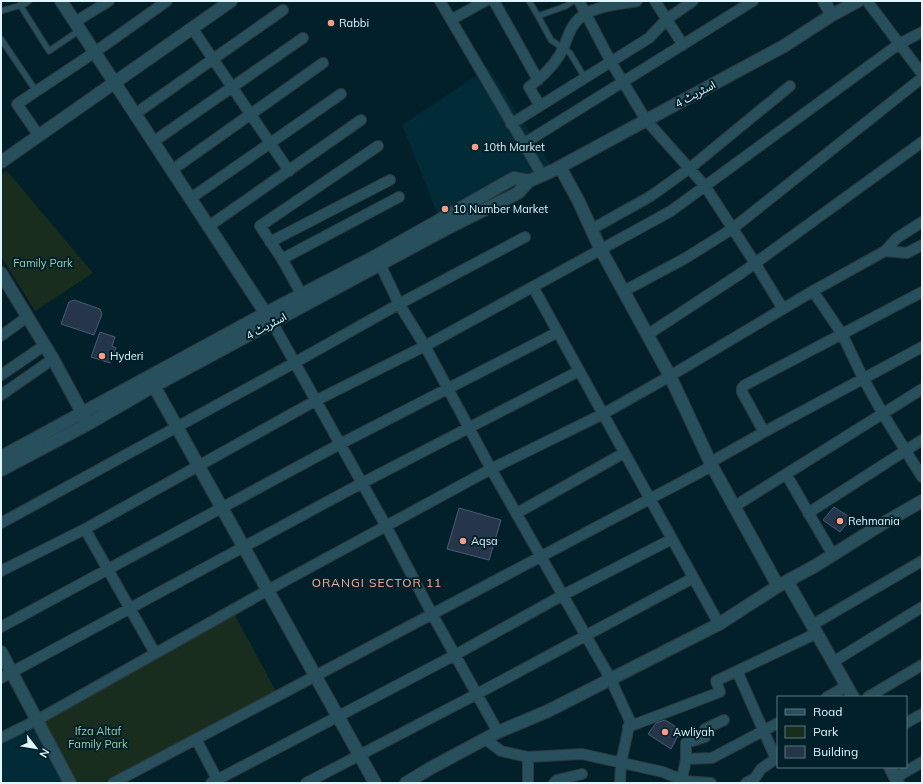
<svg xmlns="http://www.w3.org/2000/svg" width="923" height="784" font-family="Mulish,'Noto Sans Arabic',sans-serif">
<rect width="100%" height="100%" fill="#022029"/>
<path fill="#012b36" d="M488,68L554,170L444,230L402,125Z
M37,720L70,783H1V738Z"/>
<path fill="#182d1e" d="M7,171L93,273L35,311L1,256V175Z
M232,610L278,695L113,783H70L37,720Z"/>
<path fill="#25354a" stroke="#485c76" d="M74,300L100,309L102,314L94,335L61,324L69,302Z
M100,332L115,337L112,346L116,348L110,363L91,357Z
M834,507L851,518L840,532L823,520Z
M459,508L501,520L489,560L447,549Z
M665,720L681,730L671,749L648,734L656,723Z"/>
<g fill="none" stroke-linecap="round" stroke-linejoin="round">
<g stroke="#2d383f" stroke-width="7">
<path id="lane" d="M529,1L538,16L566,6L573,1
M20,5L49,51L80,30
M1,11L25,4L29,1
M538,16L551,40L570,53L585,78
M1,39L36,91"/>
</g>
<g stroke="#2d383f" stroke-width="12">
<path id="street" d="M440,1L542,175
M494,1L538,80
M579,1L611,62L646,120L705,186L755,263L783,309
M655,1L683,45
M867,1L922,74
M451,20L485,1
M75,22L109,1
M192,28L289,171
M540,106L529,87C540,78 551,69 559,56C569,41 567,24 587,13C602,5 621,4 637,1
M135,114L283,10
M511,124L649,38L667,19L693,1
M39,136L17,104L95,52L167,1
M153,142L303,38
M523,144L753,1
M172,170L323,63
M191,198L341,94
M922,222L897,238L885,251L907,253L922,245
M209,226L361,120
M592,229L651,196L690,168L790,86
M270,242L390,180
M282,259L399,197
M380,264L399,304L425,346L491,469L610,678L630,721L621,763L620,783
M533,287L719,624
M624,291L684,259L732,229L922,78
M813,291L842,334L863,378L883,414L922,477
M302,295L282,259L260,226L378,146
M272,322L386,526L432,614L498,732
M647,335L743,272L922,142
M1,336L27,317
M1,375L45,345
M1,395L53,359
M764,432L742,392V388L745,385L922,292
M711,462L764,432L922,347
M786,474L833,555
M735,506L922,389
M517,513L624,453
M808,513L922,440
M1,523L294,363L399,304L525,237
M85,529L155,653
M1,571L85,529L315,401L425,346L671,211L899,44L922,32
M812,625L922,561
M1,627L340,444L558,332
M833,662L922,607
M737,671L776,759
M1,678L362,483L579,371
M827,697L847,686
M868,697L922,665
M906,723L922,714
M628,727L720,692L716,681L817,633
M1,738L37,720L268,590L386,526L491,469L603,414L670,376L813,291L885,251
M196,739L219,783
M485,739L501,751L528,757L582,754L663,772L685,781L711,783
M686,759L712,758L778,723
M895,778L922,762
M682,779L686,759V743L705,737V729L724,720
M113,783L712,466
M211,783L455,655L563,595L672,539
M306,783L477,694L693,578
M528,783V757
M554,783L557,780L582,774
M746,783L755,778L761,769L778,757"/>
</g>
<g stroke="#2d383f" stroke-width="14">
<path id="secondary" d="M61,1L270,320
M824,1L832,15
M1,162L231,1
M560,167L578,200L601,250L670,376L712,466L778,586
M1,273L53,359L86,420
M154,386L375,783
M1,457L266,313L372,258L514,178L529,181
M1,470L88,424L154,386L444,230L518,193L529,181L554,170L784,46L832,15L858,1
M787,581L853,697
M1,652L70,783
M890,767L898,783
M406,783L429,769L498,732L548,711L719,624L778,586L815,566L882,524L922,501"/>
</g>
<use href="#lane" stroke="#284f5c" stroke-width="5"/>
<use href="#street" stroke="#284f5c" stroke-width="10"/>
<use href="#secondary" stroke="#284f5c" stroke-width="12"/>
</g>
<g fill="#f49e8a" stroke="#022029" stroke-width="1.5">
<circle cx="331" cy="23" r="4"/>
<circle cx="475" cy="147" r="4"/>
<circle cx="445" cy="209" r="4"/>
<circle cx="102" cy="356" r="4"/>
<circle cx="840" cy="521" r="4"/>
<circle cx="463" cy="541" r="4"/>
<circle cx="665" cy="732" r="4"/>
</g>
<g text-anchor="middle" stroke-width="4" stroke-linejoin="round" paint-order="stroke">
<g font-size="11" fill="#e0f6fe" stroke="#022029" text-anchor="start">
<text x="339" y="27">Rabbi</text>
<text x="483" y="151">10th Market</text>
<text x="453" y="213">10 Number Market</text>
<text x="110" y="360">Hyderi</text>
<text x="848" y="525">Rehmania</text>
<text x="471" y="545">Aqsa</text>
<text x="673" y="736">Awliyah</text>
</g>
<g font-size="11" fill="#e0f6fe" stroke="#022029">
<text transform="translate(695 94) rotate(-28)" y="4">اسٹریٹ 4</text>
<text transform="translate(266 326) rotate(-28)" y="4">اسٹریٹ 4</text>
</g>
<g font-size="11" fill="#9dcea9" stroke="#022029">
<text x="43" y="267">Family Park</text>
<text x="98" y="735">Ifza Altaf<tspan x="98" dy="13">Family Park</tspan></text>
</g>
<g font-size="12" letter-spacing="1" fill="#fdac99" stroke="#022029">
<text x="377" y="587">ORANGI SECTOR 11</text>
</g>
</g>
<rect width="923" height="784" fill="none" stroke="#e0f6fe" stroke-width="4"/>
<rect x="777" y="696" width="130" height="72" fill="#022029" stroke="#5b767e"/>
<rect x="785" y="709" width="20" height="6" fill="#284f5c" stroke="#5b767e"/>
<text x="813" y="716" font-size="12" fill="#e0f6fe">Road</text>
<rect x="785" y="726" width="20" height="12" fill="#182d1e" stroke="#5b767e"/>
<text x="813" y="736" font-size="12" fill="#e0f6fe">Park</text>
<rect x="785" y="746" width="20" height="12" fill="#25354a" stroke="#5b767e"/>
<text x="813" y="756" font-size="12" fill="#e0f6fe">Building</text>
<g transform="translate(36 748) rotate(121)" stroke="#022029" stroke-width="3" paint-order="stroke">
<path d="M0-3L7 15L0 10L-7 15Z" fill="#e0f6fe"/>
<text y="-6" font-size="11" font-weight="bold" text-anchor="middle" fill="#e0f6fe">N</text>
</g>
</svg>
